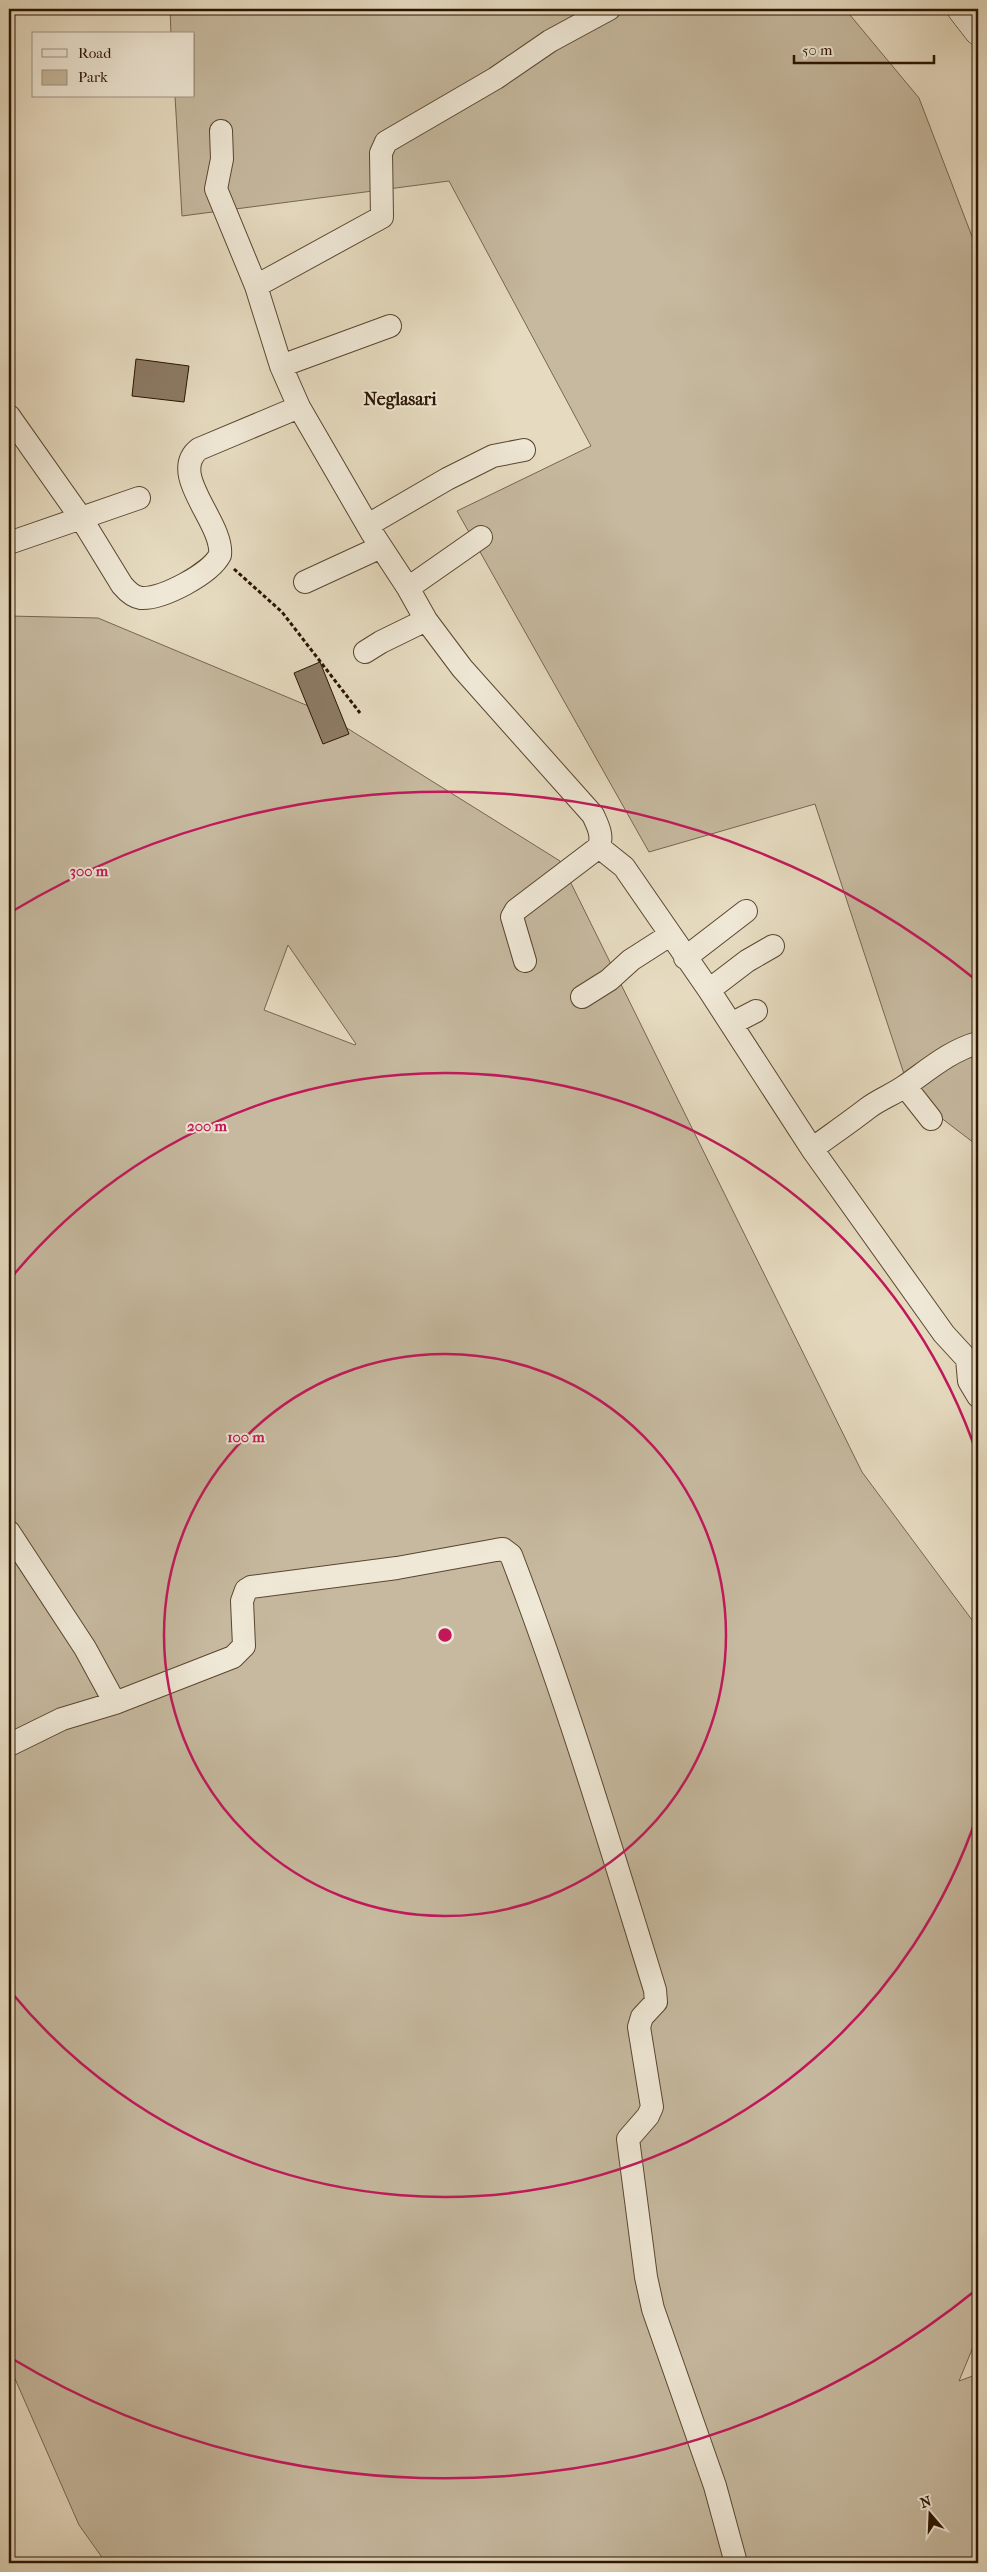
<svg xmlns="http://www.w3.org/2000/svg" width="987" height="2572" font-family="'IM FELL French Canon',serif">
<rect width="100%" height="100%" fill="#e6dbc0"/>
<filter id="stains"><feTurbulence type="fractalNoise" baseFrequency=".004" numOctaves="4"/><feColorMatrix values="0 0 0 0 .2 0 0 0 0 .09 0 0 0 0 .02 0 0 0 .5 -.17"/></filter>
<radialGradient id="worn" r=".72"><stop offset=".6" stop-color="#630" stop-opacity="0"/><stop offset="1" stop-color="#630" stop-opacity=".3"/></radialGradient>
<path fill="#c6b99f" stroke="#786650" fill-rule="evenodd" d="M170,9H845L919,98L978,252V1146L911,1095L815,804L649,852L457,511L591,446L449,181L182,216L175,96H194V34H171Z
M9,616L98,618L318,710L560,861L862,1472L978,1628V2335L959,2381L978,2374V2563H106L79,2525L9,2365ZM288,945L356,1044L355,1045L264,1010Z"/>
<path fill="#8c7b64" stroke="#2b1400" d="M136,359L189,366L184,402L132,396Z
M320,662L349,734L323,744L294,673Z"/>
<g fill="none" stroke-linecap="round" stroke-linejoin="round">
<g stroke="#5a4630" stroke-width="24">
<path id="street" d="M221,131L222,159L216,189L256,286L281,366L299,407L372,533L408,588L426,620L462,668L593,815C598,826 603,835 599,847L624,867L709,990L812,1149L944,1334L967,1359L978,1361
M256,286L382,217L381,153L386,142L496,78L550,41L609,9
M281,366L390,326
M9,416L81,518L122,585C127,591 133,597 141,598C163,599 210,574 220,555C224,523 167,474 199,449L299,407
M368,525L447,479L493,456L524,450
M9,543L139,498
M305,582L381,547
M408,588L481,537
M365,652L381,642L426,620
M685,958L746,911
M525,961L512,917L516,910L599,847
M709,990L747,961L773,946
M582,997L609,980L631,960L670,935
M731,1024L756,1011
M905,1086L931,1119
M812,1149C831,1135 850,1122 868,1108C880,1099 894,1094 905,1086C928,1070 951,1050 978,1043
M967,1359L969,1381L978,1396
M9,1532L85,1648L115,1703
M9,1745L62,1719L115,1703L233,1657L244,1646L242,1601L246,1590L251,1587L397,1568L496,1550L503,1549L511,1555C566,1698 610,1844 655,1990L656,2002L642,2017L639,2027L652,2107L648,2116L628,2139L646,2277L653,2309L715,2486L736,2563"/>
</g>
<g stroke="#2b1400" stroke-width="29">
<path id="secondary" d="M961,9L978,31"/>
</g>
<path stroke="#2b1400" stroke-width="3" stroke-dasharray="4 2.5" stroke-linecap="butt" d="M234,569L282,612L360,713"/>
<use href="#street" stroke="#efe8d6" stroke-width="22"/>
<use href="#secondary" stroke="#efe8d6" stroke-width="28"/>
</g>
<g fill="none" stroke="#c2185b" stroke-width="2.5">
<circle cx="445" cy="1635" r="281"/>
<path d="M978 1813A562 562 0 0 1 11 1992M11 1278A562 562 0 0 1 978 1457"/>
<path d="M976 2290A843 843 0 0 1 11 2358M11 912A843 843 0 0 1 976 980"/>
</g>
<g text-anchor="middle" stroke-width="4" stroke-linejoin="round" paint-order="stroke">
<g font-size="18" font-weight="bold" fill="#2b1400" stroke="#efe8d6">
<text x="400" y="405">Neglasari</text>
</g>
</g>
<circle cx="445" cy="1635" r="8" fill="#c2185b" stroke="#efe8d6" stroke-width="2.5"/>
<g font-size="15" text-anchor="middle" font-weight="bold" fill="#c2185b" stroke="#efe8d6" stroke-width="4" stroke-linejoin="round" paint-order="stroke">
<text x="89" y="876">300 m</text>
<text x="207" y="1131">200 m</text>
<text x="246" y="1442">100 m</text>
</g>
<rect width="987" height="2572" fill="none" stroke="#e6dbc0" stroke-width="30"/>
<rect x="10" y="10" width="967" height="2552" fill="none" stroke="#2b1400" stroke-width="2.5"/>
<rect x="15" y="15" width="957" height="2542" fill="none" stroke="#2b1400"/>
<rect x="32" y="32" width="162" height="65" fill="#efe8d6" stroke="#a19380"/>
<rect x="42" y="49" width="25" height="8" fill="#efe8d6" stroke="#a19380"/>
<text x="78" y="58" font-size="15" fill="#2b1400">Road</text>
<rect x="42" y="70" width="25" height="15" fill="#c6b99f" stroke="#a19380"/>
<text x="78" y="82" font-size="15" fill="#2b1400">Park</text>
<g transform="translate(930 2514) rotate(341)" stroke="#efe8d6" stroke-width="4" paint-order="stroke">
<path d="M0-4L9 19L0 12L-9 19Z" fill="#2b1400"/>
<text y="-8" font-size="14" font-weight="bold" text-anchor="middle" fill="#2b1400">N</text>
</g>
<path d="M794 55v8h140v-8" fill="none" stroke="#2b1400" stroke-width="2.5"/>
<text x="802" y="55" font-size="15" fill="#2b1400" stroke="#efe8d6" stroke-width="4" paint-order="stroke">50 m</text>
<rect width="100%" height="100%" filter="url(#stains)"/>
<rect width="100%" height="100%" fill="url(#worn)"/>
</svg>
